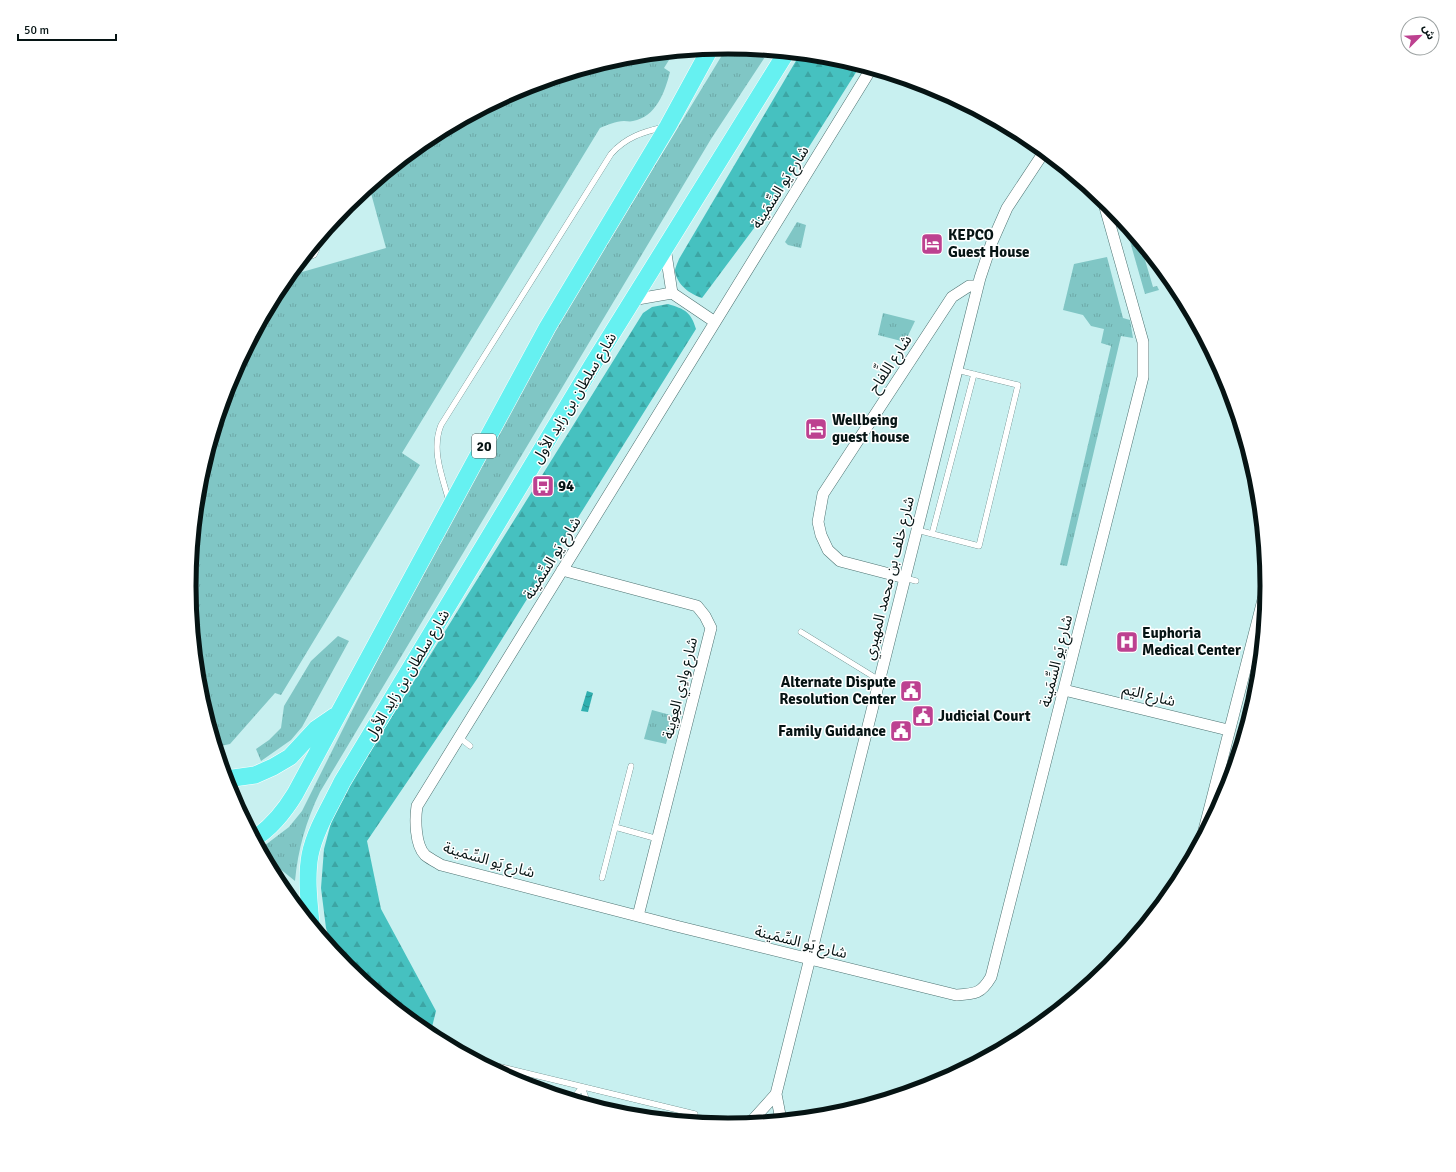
<svg xmlns="http://www.w3.org/2000/svg" width="1456" height="1172" font-family="Signika,'Noto Sans Arabic',sans-serif">
<defs>
<pattern id="grass-tufts" width="24" height="20" patternUnits="userSpaceOnUse"><rect width="24" height="20" fill="#80c6c5"/><path d="M3 7l-1-3M5 7V3M7 7l1-3M15 17l-1-3M17 17v-4M19 17l1-3" fill="none" stroke="#6da9a8"/></pattern>
<pattern id="forest-firs" width="22" height="20" patternUnits="userSpaceOnUse"><rect width="22" height="20" fill="#46c1c0"/><path d="M5 1l3.5 6h-7zM16 11l3.5 6h-7z" fill="#3ca5a4"/></pattern>
<pattern id="water-waves" width="16" height="10" patternUnits="userSpaceOnUse"><rect width="16" height="10" fill="#2fafaf"/><path d="M0 5q4-4 8 0t8 0" fill="none" stroke="#268d8d"/></pattern>
</defs>
<rect width="100%" height="100%" fill="#c8f0f0"/>
<path fill="url(#grass-tufts)" d="M727,47L769,51L711,139L320,792C306,821 298,849 295,881L264,856L260,849L289,827L302,811L384,647L465,494L564,315Z
M674,52L664,68L670,72C665,92 656,117 633,121C630,122 627,121 624,121C616,121 607,125 600,128L402,453L420,465L281,695L275,693L230,744L216,747L199,691L189,586L199,481L230,380L280,286L288,276L386,248L369,186L429,138L522,88L623,57Z
M797,222L806,225L801,248L788,245L785,242Z
M1124,223L1140,243L1153,287L1157,286L1159,290L1145,294L1127,231L1123,232L1121,224Z
M1107,257L1123,318L1130,320L1133,338L1121,336L1067,566L1060,565L1111,346L1101,343L1104,329L1091,326L1083,315L1063,310L1074,264Z
M883,313L915,321L905,342L878,335Z
M338,636L349,641L302,727L291,740L261,761L256,749L269,740L281,728L284,706L311,661Z
M652,710L674,716L666,744L644,739Z"/>
<path fill="url(#forest-firs)" d="M800,54L833,57L860,66L778,196L702,298C690,294 677,285 675,271C675,268 678,262 679,259Z
M668,304C685,309 691,312 696,329L477,679L367,841L381,909L436,1011L430,1035L347,967L334,952L326,928L321,888L324,849L332,819L342,797L643,313L652,307Z"/>
<path fill="url(#water-waves)" d="M587,691L593,693L588,712L581,711Z"/>
<g fill="none" stroke-linecap="round" stroke-linejoin="round">
<g stroke="#4e7372" stroke-width="6">
<path id="lane" d="M301,260L314,255L317,249L316,243
M449,501C442,476 431,450 441,425L611,154C626,137 643,132 664,127
M917,530L979,546L1018,385L957,370
M932,534L974,374
M905,578L916,581
M801,632L879,680L890,683
M459,737L470,746
M615,827L658,839
M602,878L631,766
M481,1062L695,1114
M582,1087L588,1104
M573,1099L582,1087"/>
</g>
<g stroke="#4e7372" stroke-width="12">
<path id="street" d="M871,69L417,806C415,819 415,845 425,855C430,859 436,862 441,865L676,926L956,995C975,994 981,994 991,977L1143,377V342L1103,200
M665,247L672,293
M632,300L672,293L715,322
M562,570L697,606L705,616L711,628L638,916
M905,578L840,561L828,550L821,535L818,522L823,494L952,297L969,286H978
M1064,690L1228,730
M1202,838L1267,584
M781,1120L776,1094L980,278L992,242L1007,208L1044,152
M750,1123L776,1094"/>
</g>
<g stroke="#fff" stroke-width="18">
<path id="primary" d="M226,779L255,775L273,767L290,757L316,729L335,716
M255,838C272,827 284,812 295,794L547,328L668,126L710,49
M311,923C309,902 306,877 310,855C315,830 331,805 342,782L593,364L786,53"/>
</g>
<use href="#lane" stroke="#fff" stroke-width="5.5"/>
<use href="#street" stroke="#fff" stroke-width="11"/>
<use href="#primary" stroke="#66f1f1" stroke-width="17"/>
</g>
<defs>
<g id="hotel-square" transform="scale(1.15)"><rect x="-9" y="-9" width="18" height="18" rx="4" fill="#bd4190" stroke="#fff"/><path d="M-6-4.5h1.5V1H6V5H4.5V3h-9V5H-6ZM-4 0a1.8 1.8 0 1 1 3.6 0ZM.5 0V-2.5h3Q6-2.5 6 0Z" fill="#fff"/></g>
<g id="bus-square" transform="scale(1.15)"><rect x="-9" y="-9" width="18" height="18" rx="4" fill="#bd4190" stroke="#fff"/><path d="M-5-6H5V4H4V6H2V4H-2V6H-4V4H-5ZM-3.5-4V0h7V-4ZM-3.5 1.2v1.5H-2V1.2ZM2 1.2v1.5H3.5V1.2Z" fill="#fff"/></g>
<g id="hospital-square" transform="scale(1.15)"><rect x="-9" y="-9" width="18" height="18" rx="4" fill="#bd4190" stroke="#fff"/><path d="M-5-5h3v3.5h4V-5h3V5h-3V1.5h-4V5h-3Z" fill="#fff"/></g>
<g id="civic-square" transform="scale(1.15)"><rect x="-9" y="-9" width="18" height="18" rx="4" fill="#bd4190" stroke="#fff"/><path d="M-.6-6.5H3V-4.5H.6V-3L4-1V1h2V6H-6V1h2V-1L-.6-3ZM-1.2 2.5V6h2.4V2.5Z" fill="#fff"/></g>
</defs>
<g fill-rule="evenodd">
<use href="#hotel-square" x="932" y="244"/>
<use href="#hotel-square" x="816" y="429"/>
<use href="#bus-square" x="543" y="486"/>
<use href="#hospital-square" x="1127" y="642"/>
<use href="#civic-square" x="911" y="691"/>
<use href="#civic-square" x="923" y="716"/>
<use href="#civic-square" x="901" y="731"/>
</g>
<g text-anchor="middle" stroke-width="3" stroke-linejoin="round" paint-order="stroke">
<rect fill="#fff" stroke="#515a5a" stroke-width="1" x="472" y="434" width="24" height="24" rx="3"/>
<g font-size="14" font-weight="bold" fill="#061414">
<text x="484" y="451">20</text>
</g>
<g font-size="15" fill="#061414" stroke="#fff">
<text transform="translate(780 187) rotate(-58)" y="5">شارع يَو السِّمَينة</text>
<text transform="translate(890 364) rotate(-57)" y="5">شارع اللِّفاح</text>
<text transform="translate(574 398) rotate(-59)" y="5">شارع سلطان بن زايد الأول</text>
<text transform="translate(552 558) rotate(-58)" y="5">شارع يَو السِّمَينة</text>
<text transform="translate(889 578) rotate(-76)" y="5">شارع خلف بن محمد المهيري</text>
<text transform="translate(1056 661) rotate(-76)" y="5">شارع يَو السِّمَينة</text>
<text transform="translate(407 675) rotate(-59)" y="5">شارع سلطان بن زايد الأول</text>
<text transform="translate(680 688) rotate(-76)" y="5">شارع وادِي العِوَينة</text>
<text transform="translate(1149 695) rotate(14)" y="5">شارع اليَم</text>
<text transform="translate(489 860) rotate(16)" y="5">شارع يَو السِّمَينة</text>
<text transform="translate(801 942) rotate(14)" y="5">شارع يَو السِّمَينة</text>
</g>
<g font-size="15" font-weight="bold" fill="#061414" stroke="#fff" text-anchor="start">
<text x="948" y="240">KEPCO<tspan x="948" dy="17">Guest House</tspan></text>
<text x="832" y="425">Wellbeing<tspan x="832" dy="17">guest house</tspan></text>
<text x="558" y="491">94</text>
<text x="1142" y="638">Euphoria<tspan x="1142" dy="17">Medical Center</tspan></text>
<text x="896" y="687" text-anchor="end">Alternate Dispute<tspan x="896" dy="17">Resolution Center</tspan></text>
<text x="938" y="721">Judicial Court</text>
<text x="886" y="736" text-anchor="end">Family Guidance</text>
</g>
</g>
<path d="M0 0H1456V1172H0ZM196 586a532 532 0 1 1 1064 0a532 532 0 1 1-1064 0Z" fill="#fff" fill-rule="evenodd"/>
<path fill="none" stroke="#061414" stroke-width="5" d="M196 586a532 532 0 1 1 1064 0a532 532 0 1 1-1064 0Z"/>
<g transform="translate(1420 36) rotate(66)"><circle r="19" fill="#ffffff" stroke="#9ba1a1"/>
<path d="M0-3L7 15L0 10L-7 15Z" fill="#bd4190"/>
<text y="-6" font-size="11" font-weight="bold" text-anchor="middle" fill="#061414">ش</text>
</g>
<path d="M18 34v6h98v-6" fill="none" stroke="#061414" stroke-width="2"/>
<text x="24" y="34" font-size="12" fill="#061414" stroke="#ffffff" stroke-width="3" paint-order="stroke">50 m</text>
</svg>
